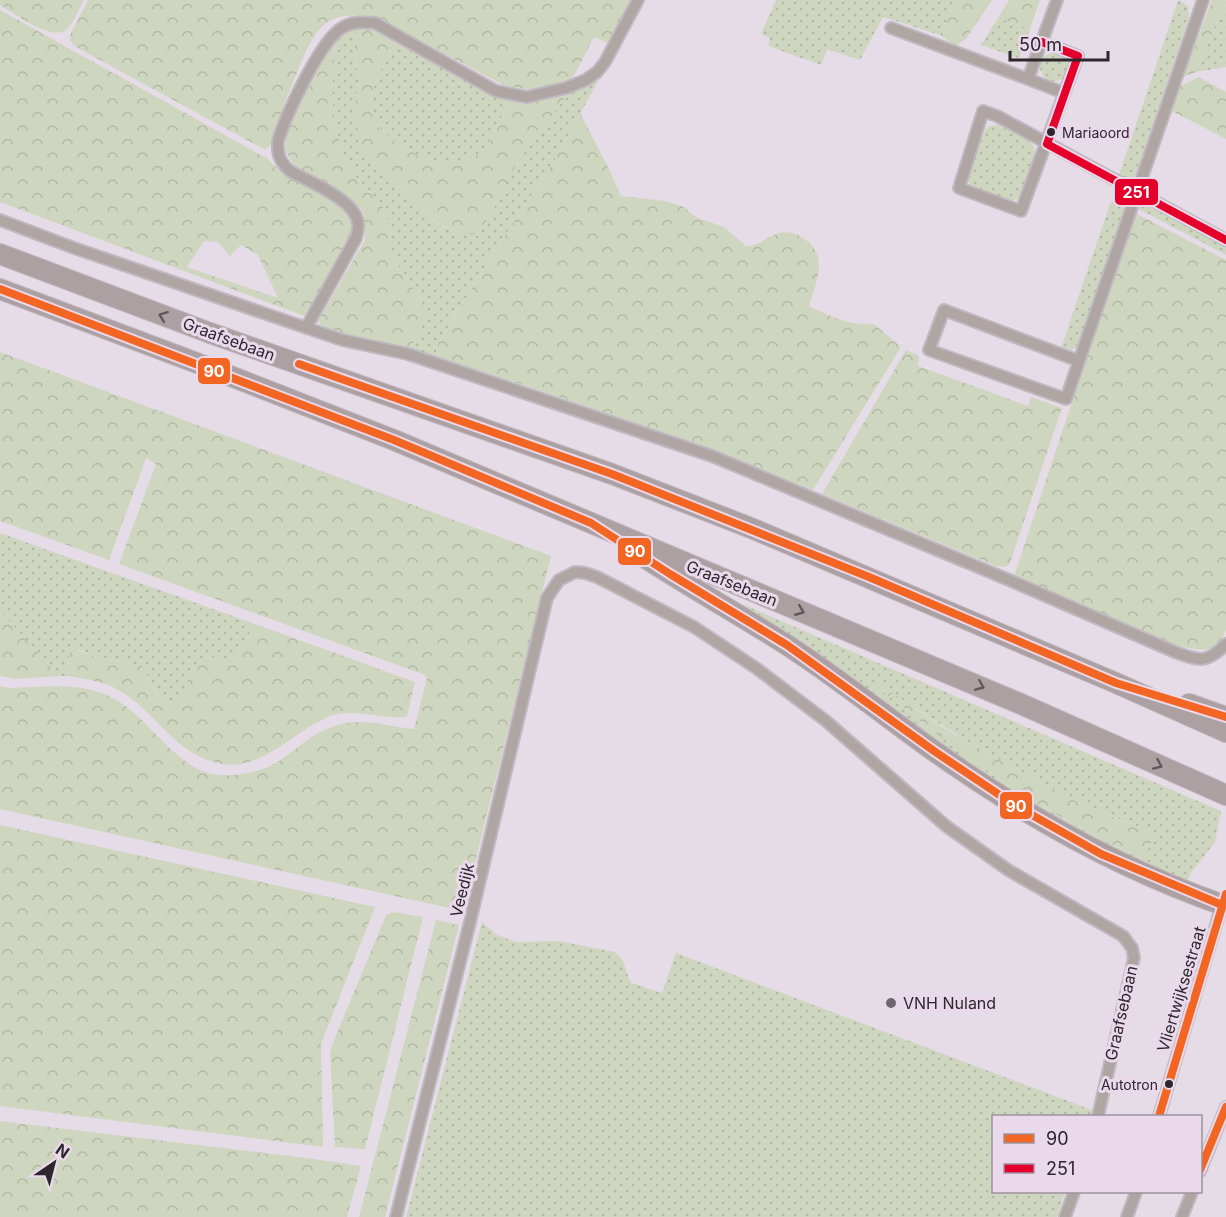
<svg xmlns="http://www.w3.org/2000/svg" width="1226" height="1217" font-family="Inter,sans-serif">
<defs>
<pattern id="grass-dots" width="8" height="8" patternUnits="userSpaceOnUse" patternTransform="scale(1.5)"><rect width="8" height="8" fill="#cfd6c0"/><path d="M2 2h.1M6 6h.1" fill="none" stroke="#b2b8a5" stroke-width="1.8" stroke-linecap="round"/></pattern>
<pattern id="forest-crowns" width="20" height="18" patternUnits="userSpaceOnUse" patternTransform="scale(1.5)"><rect width="20" height="18" fill="#cfd6c0"/><path d="M2 6a3 3 0 1 1 6 0M12 15a3 3 0 1 1 6 0" fill="none" stroke="#b2b8a5"/></pattern>
</defs>
<rect width="100%" height="100%" fill="#e6dce7"/>
<path fill="url(#grass-dots)" fill-rule="evenodd" d="M776,0H954L953,9L940,35L883,17L860,60L827,49L821,65L768,46L770,38L761,34Z
M1178,0L1188,6L1189,17L1137,173C1132,180 1126,179 1119,175Z
M1226,0V67L1196,72Z
M998,18L1030,29L1019,58L981,45Z
M358,25L354,51L360,82L356,96L373,167C383,175 394,182 403,190C428,212 440,237 477,234L485,225L513,169L526,150L568,92L598,81L553,163L492,255L439,342L435,356L409,350L422,327V301L388,251L390,228L370,192L354,175L344,154L334,124L332,88L336,32Z
M398,40L510,98C501,116 493,145 475,156C467,161 457,164 448,163C424,162 371,135 371,107C371,81 385,62 398,40Z
M1040 67a14 14 0 1 1 28 0a14 14 0 1 1-28 0Z
M997,125C1008,130 1023,135 1031,143C1043,154 1026,184 1021,197C1008,206 981,195 969,186L968,176L985,130L989,126Z
M1111,201L1125,209L1080,345L1072,350L1061,348Z
M1142,204L1149,206L1226,247V255L1137,208Z
M0,533L255,624L232,661L175,703C154,703 151,680 142,666L97,657L79,650L69,657L67,676H59L0,611Z
M714,592L1221,811L1215,842L1191,873L1186,883L1105,846L1020,799ZM878,684C964,741 1052,796 1150,831L1140,858L1103,840L1021,795L941,737L877,686Z
M482,922L497,935L516,942L558,941L615,952L623,961L629,979L632,983L662,993L676,953L1092,1110L1090,1116H994V1192H1065L1057,1217H406Z"/>
<path fill="url(#forest-crowns)" fill-rule="evenodd" d="M0,0H84C79,9 74,22 67,29C53,43 14,13 0,5Z
M88,0H634L610,44L594,37C587,49 582,63 574,75C561,94 523,91 503,85L383,21C329,6 317,23 298,70C292,86 284,102 280,118C277,128 275,145 265,150L74,46L70,40V35Z
M954,0H992L966,39L955,46L940,35L953,9Z
M1009,0H1040L1030,29L998,18Z
M1212,0H1226L1196,72L1183,77Z
M0,10L268,159C292,188 353,194 354,237L307,317L0,202ZM204,241L218,242L230,256L241,245L258,255L278,298L187,267Z
M358,25L371,27L398,40C385,62 371,81 371,107C371,135 424,162 448,163C457,163 467,161 475,156C493,145 501,116 510,98L568,92C552,119 530,141 514,169C501,190 494,215 477,234L464,235L453,232L435,221L403,190L373,167L359,148L356,122V96L360,82L354,51Z
M336,32L332,88L334,124L344,154L354,175L385,210L390,228L388,251L422,301L425,314L422,327L409,350L336,336L323,330L318,321L365,240L364,214L360,208L347,198L301,172L294,165L285,150L286,138L289,125L319,52Z
M1199,77L1226,92V139L1170,110L1178,87Z
M580,113L610,171L621,196L665,201L682,206L696,217L724,227L746,246C760,246 764,238 776,234C786,231 795,232 803,238C830,255 816,283 809,306C830,316 849,326 874,324L901,347L813,490C689,441 563,397 435,356L439,342L492,255L553,163Z
M1135,213L1226,260V629C1217,656 1199,651 1176,645L1014,576Z
M906,350L919,356L918,366L1028,406L1031,397L1062,408L1010,563L1005,567L996,566L822,494Z
M0,352L551,556L463,911L0,809V686L10,688C44,687 81,681 113,698C148,716 176,768 213,774C234,778 262,772 279,761C304,744 314,730 346,723C367,719 393,727 414,729L427,678L425,675L119,564L156,464L146,458L109,560L0,521Z
M0,611L59,676L16,679L0,676Z
M255,624L415,682L407,717C380,720 351,706 325,718C289,735 258,775 214,762C175,752 154,711 120,691C104,681 86,679 67,676L70,651L73,649L97,657L142,666C151,680 153,703 175,703L206,654L228,663L232,661Z
M877,683L947,730L1032,778L1115,818L1150,831L1154,836L1146,855L1141,858L1103,840L1021,795L941,737L876,686Z
M0,825L375,907L321,1044L323,1147L0,1106Z
M394,912L423,917L365,1149L335,1147L330,1053L334,1040L386,915Z
M436,920L459,925L385,1217H359Z
M0,1121L314,1159L361,1166L347,1217H0Z"/>
<g fill="none" stroke-linecap="round" stroke-linejoin="round">
<g stroke="#c0b8c1" stroke-width="14">
<path id="minor" d="M1057,0L1028,79L1064,93
M891,28L1028,79
M1042,42L1078,56L1021,211L959,188L983,111L997,116L1226,240
M0,220L74,248L342,340L408,354L712,456L1009,580L1175,652C1199,661 1207,664 1226,644
M306,328L356,238C357,234 359,228 358,223C355,199 309,182 290,171C280,162 277,155 278,141C286,115 318,46 339,30C350,21 362,22 375,23L496,91L527,97L566,88L586,80L597,72L605,62L638,0
M1079,361L944,310L929,350L1066,399L1203,0
M1159,1116L1222,905
M1200,1171L1226,1107
M396,1217L470,922L547,598L559,580L575,572L585,573L597,577L694,627L756,668L826,721L946,826L1008,870L1123,936L1132,948L1134,958L1098,1116
M1065,1217L1074,1192
M1127,1217L1136,1192
M1182,1217L1192,1192"/>
</g>
<g stroke="#c0b8c1" stroke-width="22">
<path id="motorway" d="M0,254L210,333L612,474L751,528L1116,683L1226,732
M0,289L197,363L394,440L1021,704L1226,795
M636,552C686,585 737,613 787,645C838,678 885,716 934,751C1024,815 1121,870 1226,906
M1189,704L1226,717"/>
</g>
<use href="#minor" stroke="#afa5a3" stroke-width="10"/>
<use href="#motorway" stroke="#aca0a2" stroke-width="20"/>
<g stroke="#ead8eb" stroke-width="12">
<path id="bus-1" d="M0,289L394,440L591,523L670,574L787,645L934,751L1016,806L1101,854L1222,905
M299,364L612,474L869,577L1116,683L1226,717
M1159,1116L1226,894
M1200,1170L1226,1107"/>
</g>
<g stroke="#ead8eb" stroke-width="12">
<path id="bus-2" d="M1042,42L1078,56L1047,144
M1047,144L1226,240"/>
</g>
<use href="#bus-1" stroke="#f26522" stroke-width="8"/>
<use href="#bus-2" stroke="#e4002b" stroke-width="8"/>
</g>
<defs><path id="oneway-chevron" d="M-2-3.5L2.5 0L-2 3.5" fill="none" stroke-width="1.6" stroke-linecap="round" stroke-linejoin="round" transform="scale(1.5)"/></defs>
<g stroke="#60575c">
<use href="#oneway-chevron" transform="translate(163 316) rotate(-159)"/>
<use href="#oneway-chevron" transform="translate(800 611) rotate(22)"/>
<use href="#oneway-chevron" transform="translate(980 686) rotate(23)"/>
<use href="#oneway-chevron" transform="translate(1158 765) rotate(24)"/>
</g>
<g fill="#2d262d" stroke="#ead8eb" stroke-width="2">
<circle cx="1051" cy="132" r="5"/>
<circle cx="1169" cy="1084" r="5"/>
</g>
<circle fill="#6e666e" stroke="#ead8eb" stroke-width="2" cx="891" cy="1003" r="6"/>
<g text-anchor="middle" stroke-width="6" stroke-linejoin="round" paint-order="stroke">
<g font-size="14" fill="#2d262d" stroke="#ead8eb" text-anchor="start">
<text x="1062" y="138">Mariaoord</text>
<text x="1158" y="1090" text-anchor="end">Autotron</text>
</g>
<g font-size="16" fill="#2d262d" stroke="#ead8eb">
<text transform="translate(229 339) rotate(20)" y="6">Graafsebaan</text>
<text transform="translate(732 583) rotate(22)" y="6">Graafsebaan</text>
<text transform="translate(462 890) rotate(-76)" y="6">Veedijk</text>
<text transform="translate(1181 989) rotate(-73)" y="6">Vliertwijksestraat</text>
<text transform="translate(1121 1013) rotate(-77)" y="6">Graafsebaan</text>
</g>
<g font-size="16" fill="#2d262d" stroke="#ead8eb" text-anchor="start">
<text x="903" y="1009">VNH Nuland</text>
</g>
</g>
<g stroke="#ead8eb" stroke-width="2">
<rect x="1114" y="178" width="45" height="28" rx="6" fill="#e4002b"/>
<rect x="197" y="357" width="34" height="28" rx="6" fill="#f26522"/>
<rect x="617" y="537" width="35" height="29" rx="6" fill="#f26522"/>
<rect x="999" y="791" width="34" height="29" rx="6" fill="#f26522"/>
</g>
<g font-size="16" text-anchor="middle" font-weight="bold" fill="#fff">
<text x="1136" y="198">251</text>
<text x="214" y="377">90</text>
<text x="635" y="557">90</text>
<text x="1016" y="812">90</text>
</g>
<rect x="992" y="1115" width="210" height="78" fill="#ead8eb" stroke="#9e919f" stroke-width="1.5"/>
<rect x="1004" y="1134" width="30" height="9" fill="#f26522" stroke="#9e919f" stroke-width="1.5"/>
<text x="1046" y="1145" font-size="18" fill="#2d262d">90</text>
<rect x="1004" y="1164" width="30" height="9" fill="#e4002b" stroke="#9e919f" stroke-width="1.5"/>
<text x="1046" y="1175" font-size="18" fill="#2d262d">251</text>
<g transform="translate(54 1163) rotate(35)" stroke="#ead8eb" stroke-width="4.5" paint-order="stroke">
<path d="M0-4.5L10 22L0 15L-10 22Z" fill="#2d262d"/>
<text y="-9" font-size="16" font-weight="bold" text-anchor="middle" fill="#2d262d">N</text>
</g>
<path d="M1010 51v9h98v-9" fill="none" stroke="#2d262d" stroke-width="3"/>
<text x="1019" y="51" font-size="18" fill="#2d262d" stroke="#ead8eb" stroke-width="4.5" paint-order="stroke">50 m</text>
</svg>
